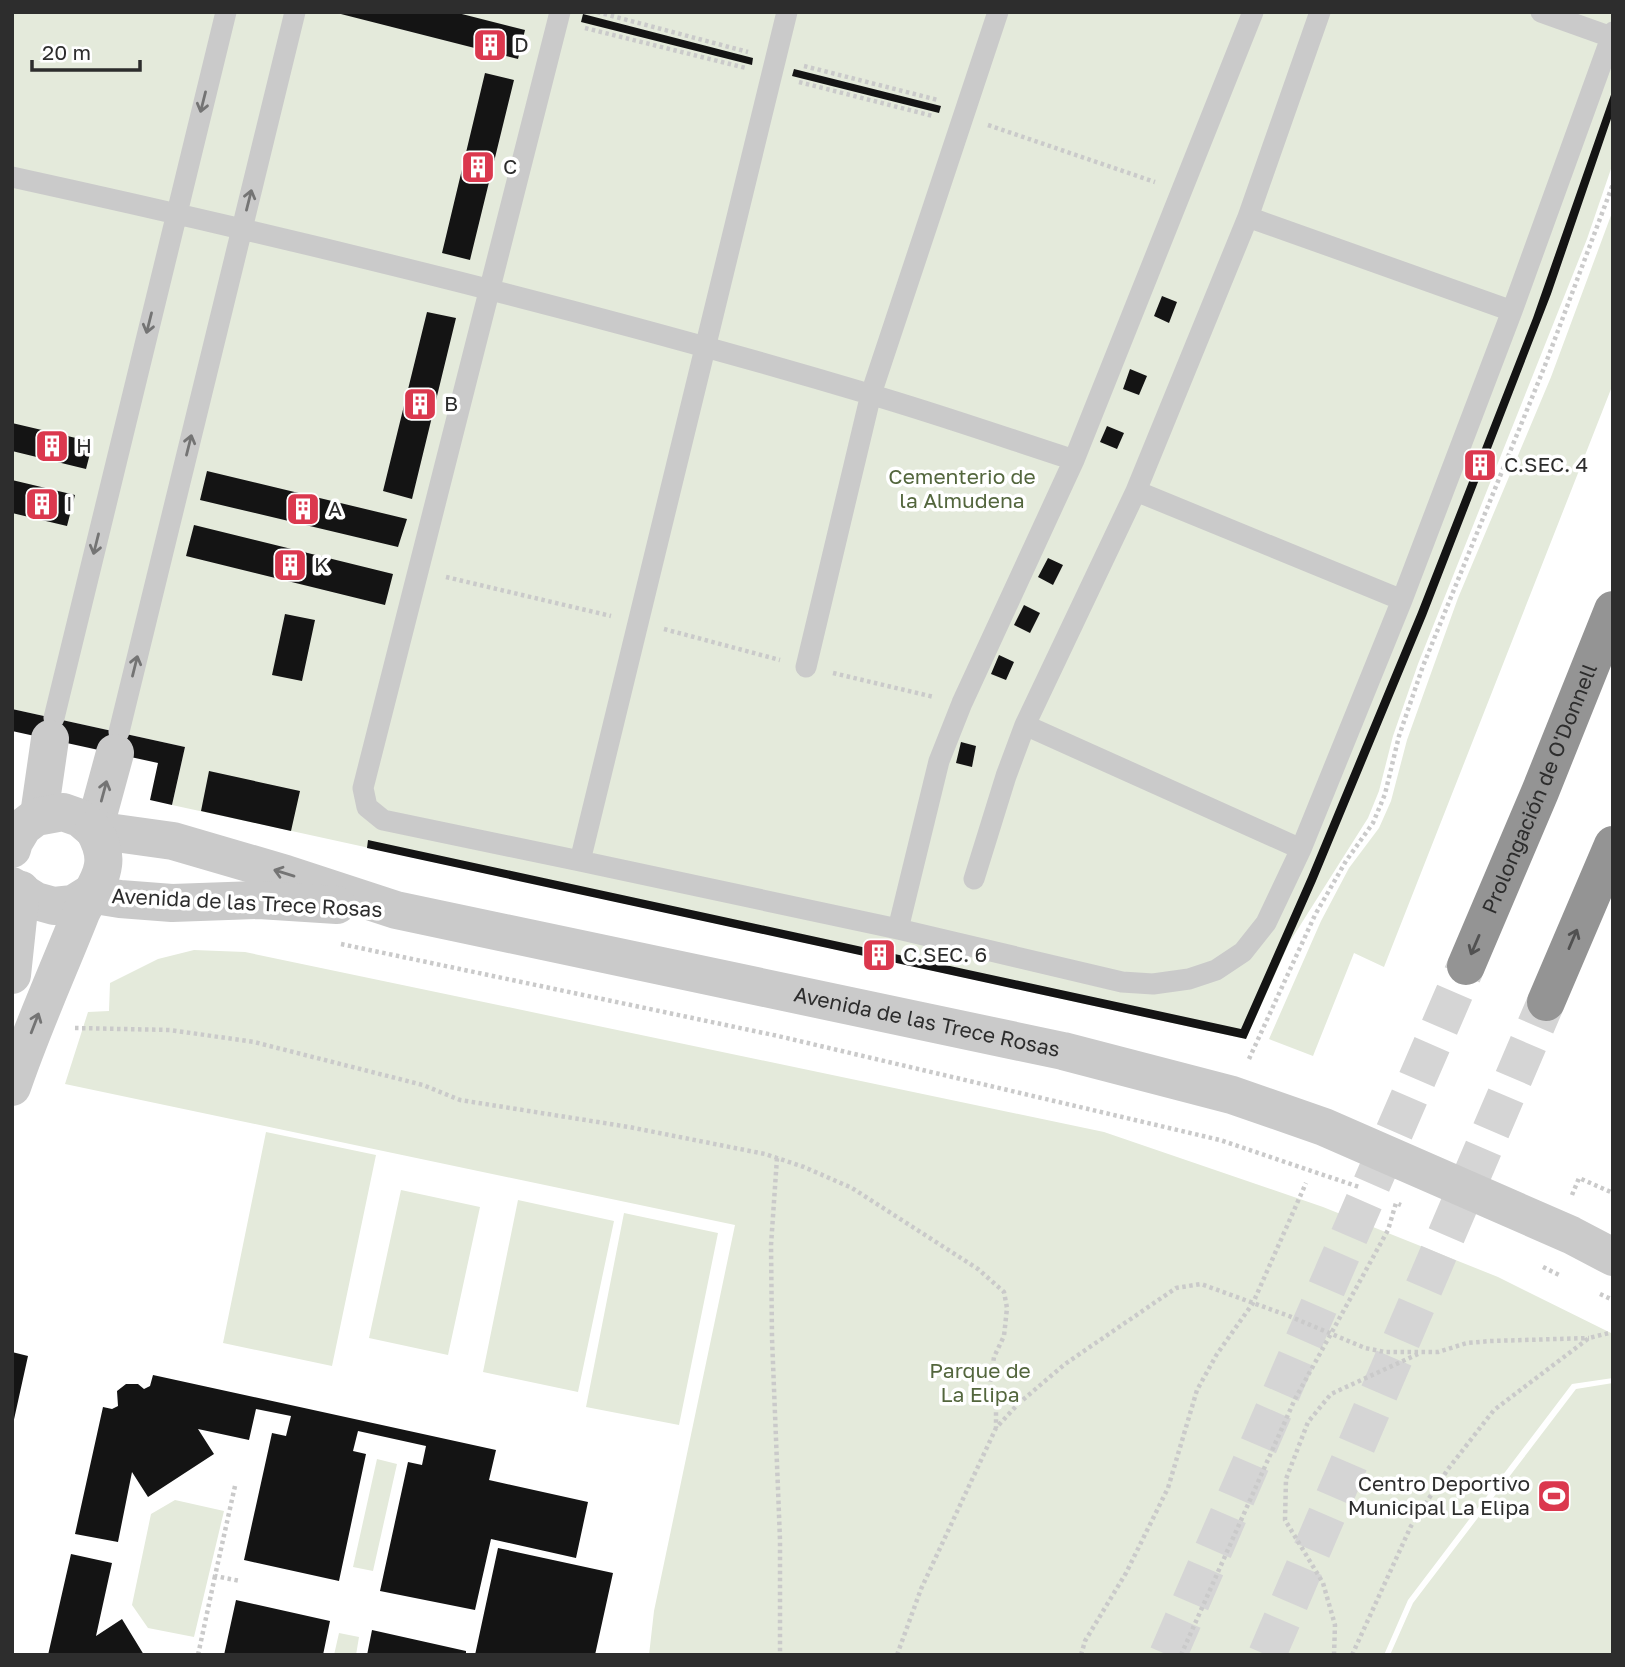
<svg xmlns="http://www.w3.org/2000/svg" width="1625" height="1667" font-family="'Golos Text',sans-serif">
<rect width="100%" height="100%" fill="#fff"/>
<path fill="#e4eadb" d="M12,12H1613V163L1587,239L1418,664L1393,736L1379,791L1368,818L1289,943L1246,1039L172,805L185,747L12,709Z
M1613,210V384L1384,967L1354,953L1313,1056L1269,1039L1321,921L1349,868L1379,828L1391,801L1407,740L1458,598L1551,377Z
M194,950L245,952L1104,1132L1323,1207L1498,1277L1613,1334V1378L1572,1384L1408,1600L1384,1655H649L654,1611L735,1225L65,1084L88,1012L109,1011L110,983L158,959Z
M266,1132L376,1155L332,1366L223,1343Z
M401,1190L480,1207L448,1355L369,1338Z
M518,1200L614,1221L578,1392L483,1372Z
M624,1213L718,1233L679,1425L586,1407Z
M1613,1383V1655H1390L1413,1603L1576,1389Z
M377,1459L397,1464L373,1571L353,1567Z
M175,1500L224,1511L194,1637L148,1628L132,1605L151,1514Z
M339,1633L359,1637L356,1655H334Z"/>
<path fill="#141414" d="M333,12H454L525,30L518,59Z
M583,14L753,58L752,65L581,22Z
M794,69L941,106L939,113L792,76Z
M485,73L514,80L470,260L442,253Z
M1613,89V113L1551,294L1426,616L1316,881L1246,1039L367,848L368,840L1241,1029L1308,877L1418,612L1533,318Z
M1162,296L1177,302L1169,323L1154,316Z
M427,312L456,318L412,499L383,491Z
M1130,369L1147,376L1139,395L1123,389Z
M12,423L93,442L86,469L12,451Z
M1107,426L1124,433L1117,449L1100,442Z
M207,471L407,519L398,547L200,500Z
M12,480L75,495L67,526L12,513Z
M194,525L393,574L385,605L186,556Z
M1048,558L1063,565L1053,585L1038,577Z
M1024,605L1040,613L1030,633L1014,625Z
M285,614L315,620L302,681L272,675Z
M999,655L1014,662L1006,680L991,674Z
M12,709L185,747L172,805L150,800L158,763L12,731Z
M961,742L976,746L972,767L956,763Z
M209,771L300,791L291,831L201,811Z
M12,1352L28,1356L13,1424H12Z
M153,1375L496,1450L489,1480L588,1502L576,1558L491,1539L475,1610L380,1591L408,1462L422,1465L426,1446L358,1431L353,1451L366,1454L339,1581L244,1560L272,1433L286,1436L291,1416L256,1409L249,1440L198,1429L214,1454L148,1497L132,1472L118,1542L75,1534L103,1407L112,1409L118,1406L117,1391L126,1384H138L144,1389L150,1386Z
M498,1548L613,1573L595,1655H475Z
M71,1554L112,1563L96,1636L122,1619L144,1655H48Z
M236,1600L330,1621L323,1655H224Z
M372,1630L466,1651V1655H367Z"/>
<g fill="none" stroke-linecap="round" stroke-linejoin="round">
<path stroke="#d5d5d5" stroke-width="38" stroke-dasharray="38 19" stroke-linecap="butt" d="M1168,1655L1466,966
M1267,1655L1546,1002"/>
<path stroke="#cacaca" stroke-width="4.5" stroke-dasharray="3.5 3.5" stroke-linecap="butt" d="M597,12L748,52
M585,28L746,68
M804,66L938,100
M799,82L933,116
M988,125L1155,182
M446,577L611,616
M664,629L780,660
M833,673L934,697
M341,944L778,1036L1220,1140L1359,1187
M75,1028L170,1030L254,1042L423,1085L460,1100L629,1127L765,1154L804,1167L852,1188L978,1269L1004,1292L1007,1308L1004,1336L994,1357L990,1384L996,1409V1428
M1249,1059L1315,915L1346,861L1373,823L1385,794L1399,736L1423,666L1544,368L1613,184
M777,1158L771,1245L772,1338L780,1540V1655
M1572,1195L1579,1178L1613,1193
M1543,1267L1561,1276
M1600,1294L1613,1300
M235,1486L215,1576L240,1581
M198,1655L215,1576
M897,1655L921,1589L996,1428L1018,1404L1065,1364L1176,1288L1201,1284L1289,1316L1365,1348L1385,1352H1438L1467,1343L1491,1341L1589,1338
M1081,1655L1085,1641L1126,1573L1168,1488L1197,1390L1217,1354L1253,1303L1306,1183
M1181,1655L1295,1399L1388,1230L1396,1203L1401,1205
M1334,1655L1335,1625L1323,1583L1285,1520L1286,1479L1308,1422L1331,1394L1418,1354
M1352,1655L1411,1526L1448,1469L1494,1410L1589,1338L1613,1332"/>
<path stroke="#cacaca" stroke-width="21" d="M560,12L363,788L367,807L383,820L580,861
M787,12L580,861L898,929L1122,982L1153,984L1189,979L1216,970L1243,952L1266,923L1301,849L1402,600L1512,311L1613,32
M1541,12L1611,37
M12,177C300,240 587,310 869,394C938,414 1006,438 1074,460
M1248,217L1512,311
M1136,491L1402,600
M806,667L871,394L998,12
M54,718L226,12
M1025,725L1301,849
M119,732L295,12
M974,879L1006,776L1025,725L1136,491L1248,217L1320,12
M898,929L939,761L962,703L1074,460L1253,12"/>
<path stroke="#cacaca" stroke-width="38" d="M39,815L50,739
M94,830L115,753"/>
<g stroke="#cacaca" stroke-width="38">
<path id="s1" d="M12,849L14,842L23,827L36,817L63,812L80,818L94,830L173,841L286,874L396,910L1063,1051L1232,1095L1324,1127L1571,1235L1613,1257"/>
<path d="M12,886L36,901L54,906L73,904L89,894L120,899L172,903L259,900L337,905"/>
<path d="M12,975L21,890"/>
<path d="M12,1087C32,1028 58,971 81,913C88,897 101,882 103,865C105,852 100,841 94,830"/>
</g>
<g stroke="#949494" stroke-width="38">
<path id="s2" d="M1466,966L1540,792L1613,610"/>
<path d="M1546,1002L1613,845"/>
</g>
</g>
<defs><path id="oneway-shaft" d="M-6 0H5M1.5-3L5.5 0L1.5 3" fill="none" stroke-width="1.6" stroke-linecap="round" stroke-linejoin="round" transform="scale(1.75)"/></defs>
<g stroke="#747474">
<use href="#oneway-shaft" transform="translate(203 102) rotate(104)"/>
<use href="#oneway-shaft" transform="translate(249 200) rotate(-76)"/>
<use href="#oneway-shaft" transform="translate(149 323) rotate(104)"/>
<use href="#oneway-shaft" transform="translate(189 445) rotate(-76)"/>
<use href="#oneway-shaft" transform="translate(96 544) rotate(104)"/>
<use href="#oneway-shaft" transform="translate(135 666) rotate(-76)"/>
<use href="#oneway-shaft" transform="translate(104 791) rotate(-75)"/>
<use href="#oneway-shaft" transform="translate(284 873) rotate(-163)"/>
<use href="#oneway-shaft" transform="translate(35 1023) rotate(-69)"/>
</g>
<g stroke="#515151">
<use href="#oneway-shaft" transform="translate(1573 939) rotate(-67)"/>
<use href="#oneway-shaft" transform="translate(1475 945) rotate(113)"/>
</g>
<defs>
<g id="building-square" transform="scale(1.75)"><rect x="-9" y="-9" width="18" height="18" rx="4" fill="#db384e" stroke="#fff"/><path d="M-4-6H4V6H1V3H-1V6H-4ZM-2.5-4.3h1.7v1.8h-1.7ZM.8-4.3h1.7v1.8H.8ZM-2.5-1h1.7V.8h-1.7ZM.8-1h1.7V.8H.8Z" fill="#fff"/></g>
<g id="stadium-square" transform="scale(1.75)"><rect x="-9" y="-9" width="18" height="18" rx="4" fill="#db384e" stroke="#fff"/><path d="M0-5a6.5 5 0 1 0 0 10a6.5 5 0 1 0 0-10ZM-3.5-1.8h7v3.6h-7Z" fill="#fff"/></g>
</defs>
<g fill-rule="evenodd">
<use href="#building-square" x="490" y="45"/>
<use href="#building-square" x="478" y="167"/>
<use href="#building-square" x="420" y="404"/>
<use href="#building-square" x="52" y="446"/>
<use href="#building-square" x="1480" y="465"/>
<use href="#building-square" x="42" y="504"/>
<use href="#building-square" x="303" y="509"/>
<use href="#building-square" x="290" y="565"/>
<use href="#building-square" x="879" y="955"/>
<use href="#stadium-square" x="1554" y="1496"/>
</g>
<g text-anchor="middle" stroke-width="7" stroke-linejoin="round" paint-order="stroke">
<g font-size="21" fill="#2d2d2d" stroke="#fff" text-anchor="start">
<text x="514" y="52">D</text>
<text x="503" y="174">C</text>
<text x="444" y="411">B</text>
<text x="76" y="453">H</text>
<text x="1504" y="472">C.SEC. 4</text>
<text x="66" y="511">I</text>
<text x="328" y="516">A</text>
<text x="314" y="572">K</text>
<text x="903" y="962">C.SEC. 6</text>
<text x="1530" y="1491" text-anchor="end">Centro Deportivo<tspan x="1530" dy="24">Municipal La Elipa</tspan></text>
</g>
<g font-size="21" fill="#53663d" stroke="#fff">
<text x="962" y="484">Cementerio de<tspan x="962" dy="24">la Almudena</tspan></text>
<text x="980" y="1378">Parque de<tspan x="980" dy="24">La Elipa</tspan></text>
</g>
<g font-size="21" fill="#2d2d2d" stroke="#fff">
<text dy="7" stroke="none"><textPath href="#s2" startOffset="192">Prolongación de O'Donnell</textPath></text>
<text transform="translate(247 903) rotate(3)" y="7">Avenida de las Trece Rosas</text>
<text dy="7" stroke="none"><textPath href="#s1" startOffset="961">Avenida de las Trece Rosas</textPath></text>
</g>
</g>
<rect width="1625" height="1667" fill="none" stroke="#2d2d2d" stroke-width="28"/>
<path d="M32 60v10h108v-10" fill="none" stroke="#2d2d2d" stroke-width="3.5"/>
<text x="42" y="60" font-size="21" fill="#2d2d2d" stroke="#ffffff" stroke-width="5" paint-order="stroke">20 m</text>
</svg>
